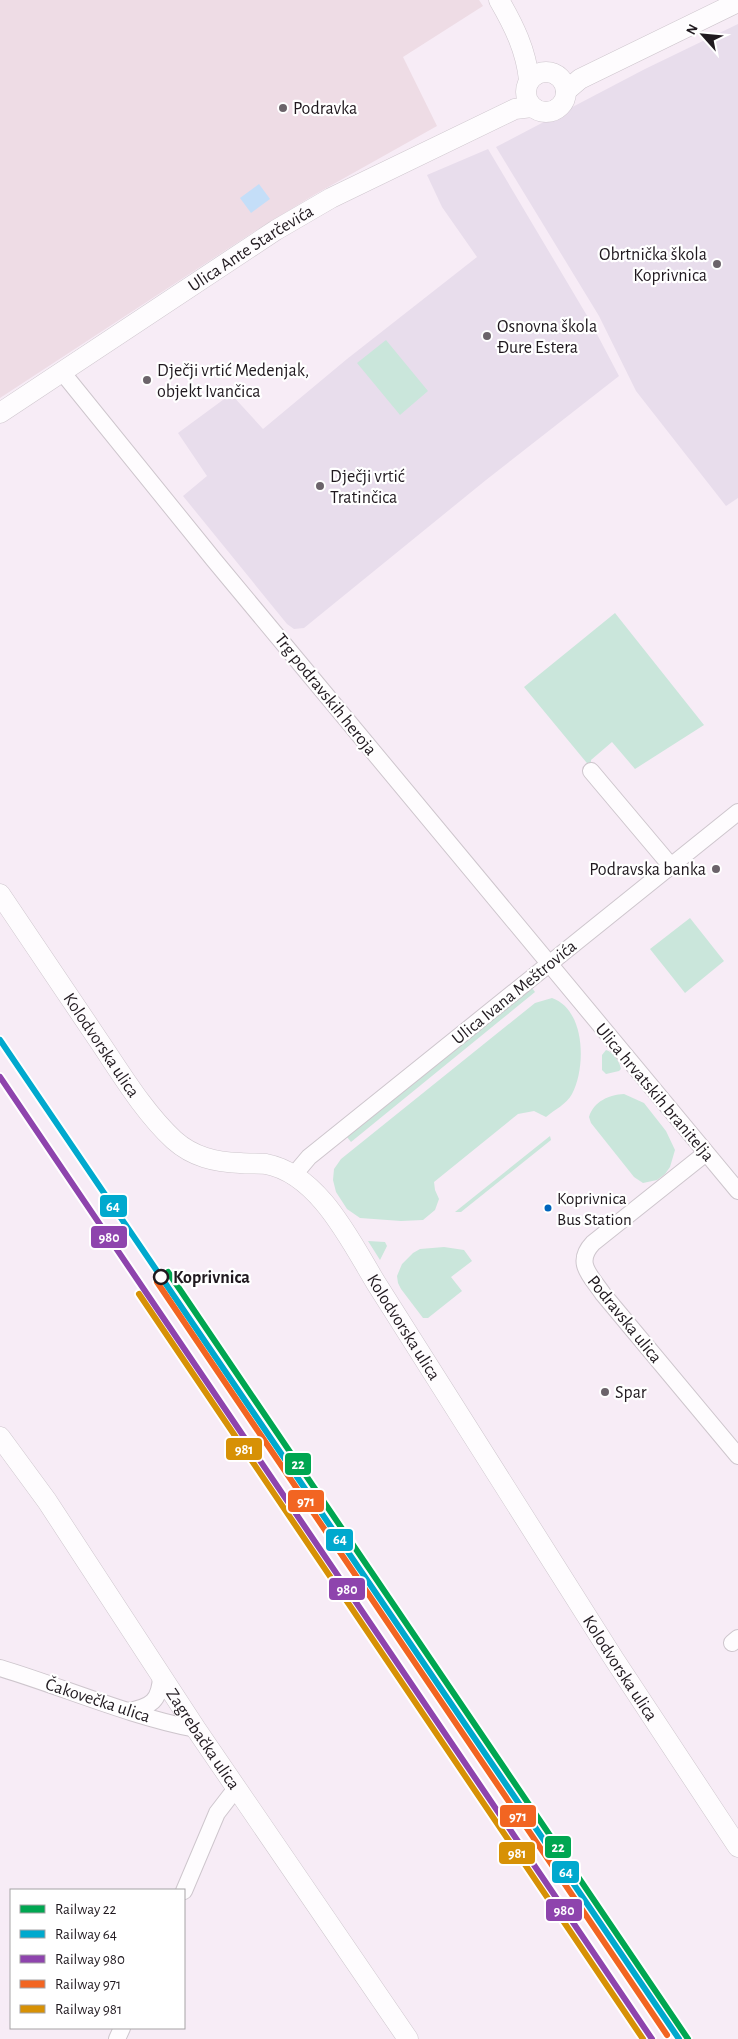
<svg xmlns="http://www.w3.org/2000/svg" width="738" height="2039" font-family="'Alegreya Sans',sans-serif">
<rect width="100%" height="100%" fill="#f7ecf6"/>
<path fill="#eedce5" d="M0,0H479L483,6L403,57L437,126L314,195L252,233L0,398Z"/>
<path fill="#e8ddec" d="M738,24V498L726,506L636,391L599,316L496,147L645,69Z
M488,149L589,319L619,376L486,480L304,628L294,629L287,624L183,496L207,476L178,433L231,394L263,429L347,359L477,257L442,207L427,175Z"/>
<path fill="#cae6db" d="M386,340L428,391L400,415L357,363Z
M615,613L704,725L635,769L612,742L591,760V768L524,687Z
M690,918L724,961L685,993L650,949Z
M532,988L535,992L351,1142L347,1137Z
M552,998C586,1010 586,1068 572,1094C567,1104 554,1110 546,1117L534,1111L518,1114L434,1182L435,1190L439,1199L435,1210L423,1220L401,1221L360,1218L347,1209L336,1192L333,1180L334,1169L341,1159L535,1003Z
M606,1050C613,1052 620,1062 621,1069L619,1071L606,1074L602,1070V1055Z
M624,1094L644,1103L666,1131L675,1150L670,1167L665,1174L657,1180L643,1183L634,1177L591,1123L589,1117C594,1101 609,1095 624,1094Z
M550,1136L551,1140L461,1212H455Z
M368,1241L385,1242L387,1246L380,1260Z
M444,1247L464,1250L472,1261L451,1277L462,1291L428,1318H423L401,1289L398,1283L397,1276L402,1264L413,1253L420,1249Z"/>
<path fill="#c4def8" d="M259,184L270,199L251,213L240,198Z"/>
<g fill="none" stroke-linecap="round" stroke-linejoin="round">
<g stroke="#cec6cd" stroke-width="18">
<path id="minor" d="M62,372L214,560L738,1191
M591,771L671,866
M706,1153L593,1243C574,1263 591,1276 603,1294L738,1456
M293,1176L309,1157L738,812
M732,1643L738,1638
M0,1668C66,1688 129,1716 196,1729
M128,1711C151,1707 160,1701 161,1676
M184,1891L217,1813L237,1787
M117,2039L122,2028"/>
</g>
<g stroke="#cec6cd" stroke-width="21">
<g id="major">
<path d="M499,0C514,26 526,50 529,80"/>
<circle cx="546" cy="92" r="20"/>
<path d="M566,91L580,79L738,2"/>
<path id="s1" d="M0,413L276,230L331,198L515,109L532,107"/>
<path id="s2" d="M0,894C33,943 66,992 99,1041C122,1075 144,1112 174,1140C193,1157 215,1162 240,1163C249,1164 258,1163 266,1164C319,1174 351,1242 376,1283L614,1659L738,1847"/>
<path id="s3" d="M0,1437L47,1501L196,1729L408,2039"/>
</g>
</g>
<use href="#minor" stroke="#fefcfe" stroke-width="16"/>
<use href="#major" stroke="#fefcfe" stroke-width="20"/>
<g stroke="#fff" stroke-width="10">
<path id="rail-1" d="M168,1272L688,2039"/>
</g>
<g stroke="#fff" stroke-width="10">
<path id="rail-2" d="M0,1040L679,2039"/>
</g>
<g stroke="#fff" stroke-width="10">
<path id="rail-3" d="M0,1077L652,2039"/>
</g>
<g stroke="#fff" stroke-width="10">
<path id="rail-4" d="M157,1282L667,2035"/>
</g>
<g stroke="#fff" stroke-width="10">
<path id="rail-5" d="M139,1294L643,2039"/>
</g>
<use href="#rail-1" stroke="#00a651" stroke-width="6"/>
<use href="#rail-2" stroke="#00a9ce" stroke-width="6"/>
<use href="#rail-3" stroke="#8e44ad" stroke-width="6"/>
<use href="#rail-4" stroke="#f26522" stroke-width="6"/>
<use href="#rail-5" stroke="#d79105" stroke-width="6"/>
</g>
<g fill="#6b636a" stroke="#fff" stroke-width="2">
<circle cx="283" cy="108" r="5"/>
<circle cx="717" cy="264" r="5"/>
<circle cx="487" cy="336" r="5"/>
<circle cx="147" cy="380" r="5"/>
<circle cx="320" cy="486" r="5"/>
<circle cx="716" cy="869" r="5"/>
<circle cx="605" cy="1392" r="5"/>
</g>
<circle fill="#0065bd" stroke="#fff" stroke-width="2" cx="548" cy="1208" r="4.5"/>
<circle fill="#fff" stroke="#20191f" stroke-width="2.5" cx="161" cy="1277" r="7"/>
<g text-anchor="middle" stroke-width="4.5" stroke-linejoin="round" paint-order="stroke">
<g font-size="17" fill="#20191f" stroke="#fff" text-anchor="start">
<text x="557" y="1204">Koprivnica<tspan x="557" dy="21">Bus Station</tspan></text>
</g>
<g font-size="18" fill="#20191f" stroke="#fff" text-anchor="start">
<text x="293" y="114">Podravka</text>
<text x="707" y="260" text-anchor="end">Obrtnička škola<tspan x="707" dy="21">Koprivnica</tspan></text>
<text x="497" y="332">Osnovna škola<tspan x="497" dy="21">Đure Estera</tspan></text>
<text x="157" y="376">Dječji vrtić Medenjak,<tspan x="157" dy="21">objekt Ivančica</tspan></text>
<text x="330" y="482">Dječji vrtić<tspan x="330" dy="21">Tratinčica</tspan></text>
<text x="706" y="875" text-anchor="end">Podravska banka</text>
<text x="615" y="1398">Spar</text>
</g>
<g font-size="18" fill="#20191f" stroke="#fff">
<text dy="6" stroke="none"><textPath href="#s1" startOffset="300">Ulica Ante Starčevića</textPath></text>
<text transform="translate(326 694) rotate(51)" y="6">Trg podravskih heroja</text>
<text transform="translate(514 992) rotate(-39)" y="6">Ulica Ivana Meštrovića</text>
<text dy="6" stroke="none"><textPath href="#s2" startOffset="182">Kolodvorska ulica</textPath></text>
<text transform="translate(655 1092) rotate(50)" y="6">Ulica hrvatskih branitelja</text>
<text transform="translate(625 1319) rotate(51)" y="6">Podravska ulica</text>
<text dy="6" stroke="none"><textPath href="#s2" startOffset="618">Kolodvorska ulica</textPath></text>
<text dy="6" stroke="none"><textPath href="#s2" startOffset="1022">Kolodvorska ulica</textPath></text>
<text transform="translate(98 1700) rotate(18)" y="6">Čakovečka ulica</text>
<text dy="6" stroke="none"><textPath href="#s3" startOffset="364">Zagrebačka ulica</textPath></text>
</g>
<g font-size="18" font-weight="bold" fill="#20191f" stroke="#fff" text-anchor="start">
<text x="173" y="1283">Koprivnica</text>
</g>
</g>
<g stroke="#fff" stroke-width="2">
<rect x="99" y="1194" width="29" height="24" rx="5" fill="#00a9ce"/>
<rect x="90" y="1225" width="38" height="24" rx="5" fill="#8e44ad"/>
<rect x="225" y="1437" width="38" height="24" rx="5" fill="#d79105"/>
<rect x="284" y="1452" width="28" height="24" rx="5" fill="#00a651"/>
<rect x="287" y="1489" width="38" height="24" rx="5" fill="#f26522"/>
<rect x="325" y="1528" width="29" height="24" rx="5" fill="#00a9ce"/>
<rect x="328" y="1577" width="38" height="24" rx="5" fill="#8e44ad"/>
<rect x="499" y="1804" width="38" height="24" rx="5" fill="#f26522"/>
<rect x="544" y="1835" width="28" height="24" rx="5" fill="#00a651"/>
<rect x="498" y="1841" width="38" height="24" rx="5" fill="#d79105"/>
<rect x="551" y="1860" width="29" height="24" rx="5" fill="#00a9ce"/>
<rect x="545" y="1898" width="38" height="24" rx="5" fill="#8e44ad"/>
</g>
<g font-size="14" text-anchor="middle" font-weight="bold" fill="#fff">
<text x="113" y="1211">64</text>
<text x="109" y="1242">980</text>
<text x="244" y="1454">981</text>
<text x="298" y="1469">22</text>
<text x="306" y="1506">971</text>
<text x="340" y="1544">64</text>
<text x="347" y="1594">980</text>
<text x="518" y="1821">971</text>
<text x="558" y="1852">22</text>
<text x="517" y="1858">981</text>
<text x="566" y="1877">64</text>
<text x="564" y="1915">980</text>
</g>
<rect x="10" y="1889" width="175" height="140" fill="#ffffff" stroke="#a6a3a5"/>
<rect x="20" y="1905" width="25" height="8" fill="#00a651" stroke="#a6a3a5"/>
<text x="55" y="1914" font-size="15" fill="#20191f">Railway 22</text>
<rect x="20" y="1930" width="25" height="8" fill="#00a9ce" stroke="#a6a3a5"/>
<text x="55" y="1939" font-size="15" fill="#20191f">Railway 64</text>
<rect x="20" y="1955" width="25" height="8" fill="#8e44ad" stroke="#a6a3a5"/>
<text x="55" y="1964" font-size="15" fill="#20191f">Railway 980</text>
<rect x="20" y="1980" width="25" height="8" fill="#f26522" stroke="#a6a3a5"/>
<text x="55" y="1989" font-size="15" fill="#20191f">Railway 971</text>
<rect x="20" y="2005" width="25" height="8" fill="#d79105" stroke="#a6a3a5"/>
<text x="55" y="2014" font-size="15" fill="#20191f">Railway 981</text>
<g transform="translate(703 35) rotate(297)" stroke="#ffffff" stroke-width="4" paint-order="stroke">
<path d="M0-4L9 19L0 12L-9 19Z" fill="#20191f"/>
<text y="-8" font-size="14" font-weight="bold" text-anchor="middle" fill="#20191f">N</text>
</g>
</svg>
